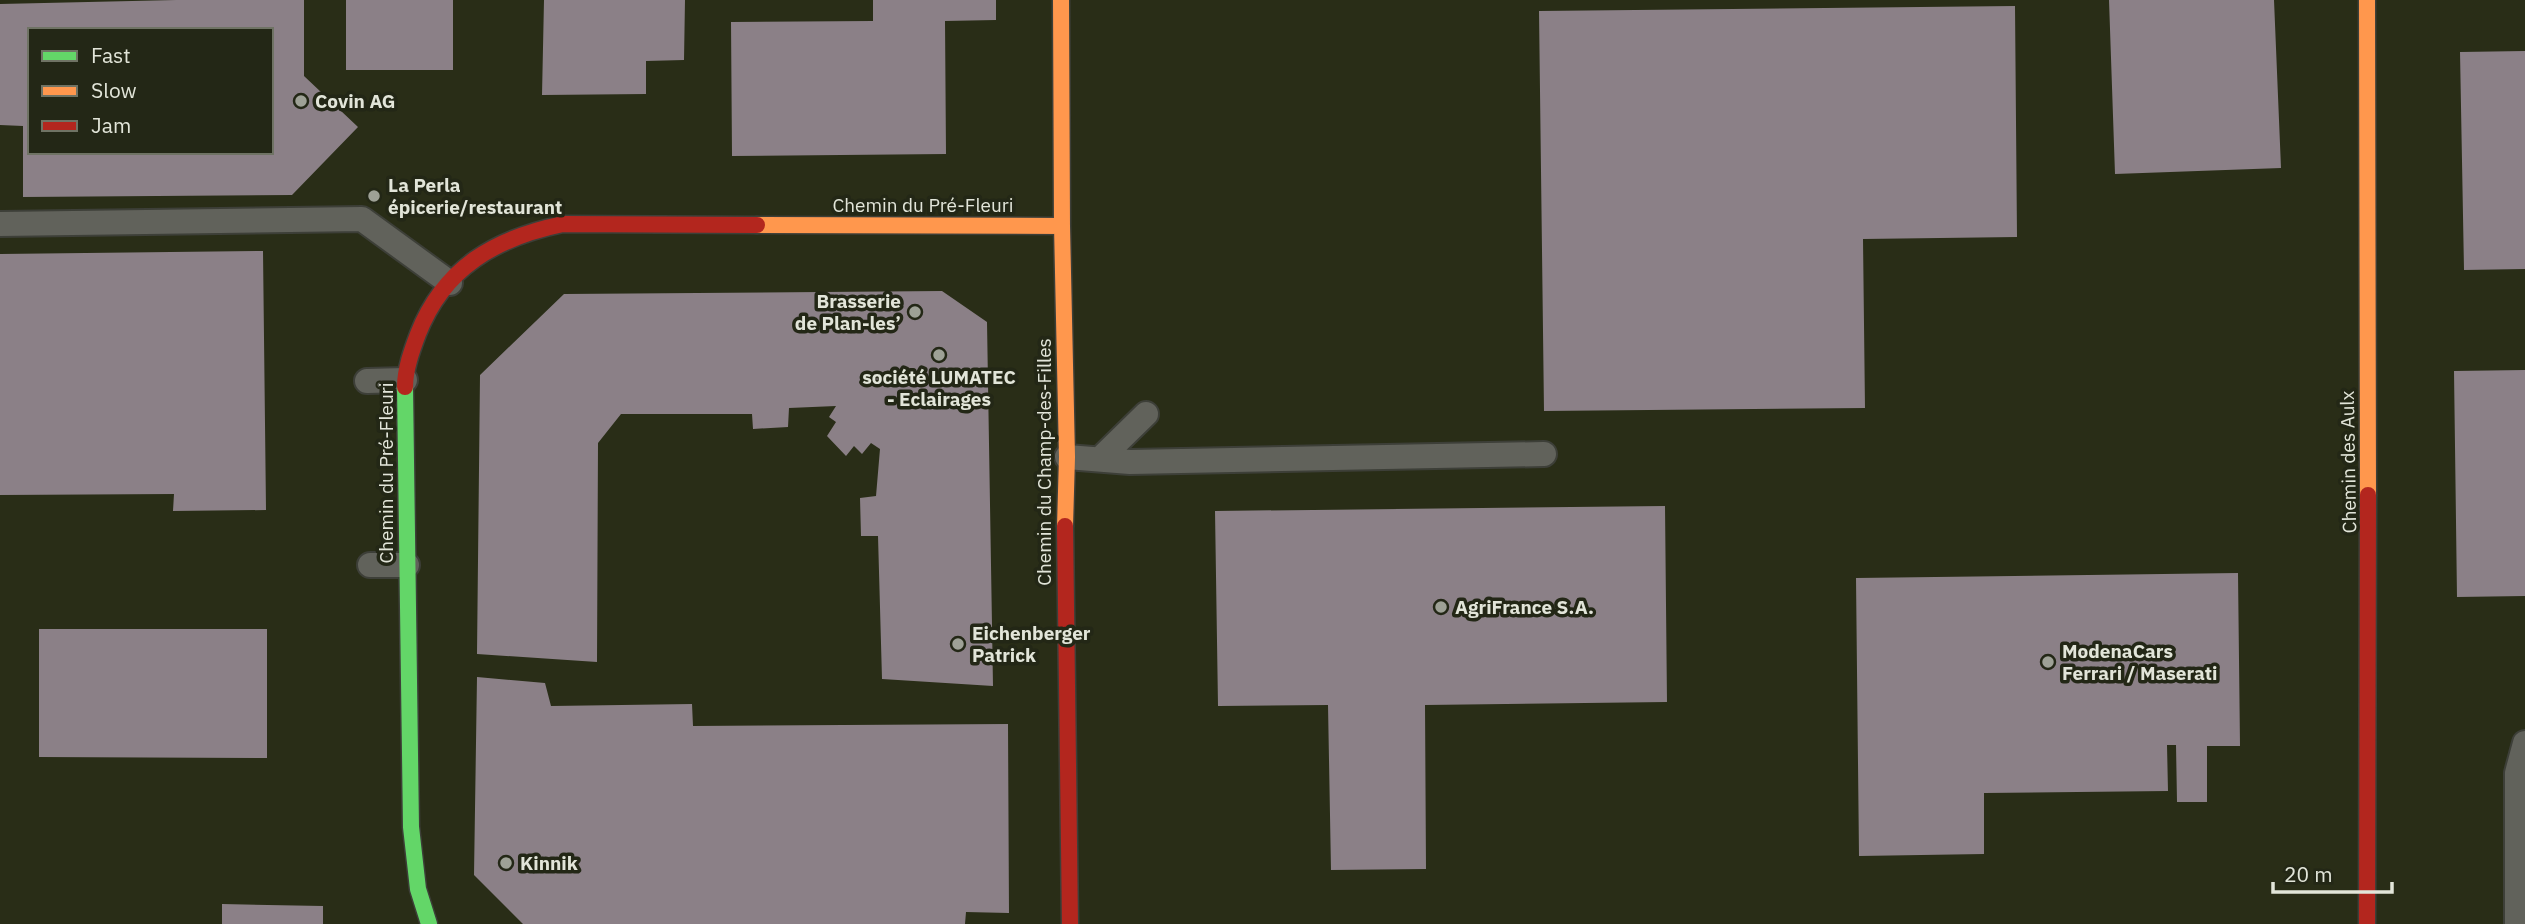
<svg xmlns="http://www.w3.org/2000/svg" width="2525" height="924" font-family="'IBM Plex Sans',sans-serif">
<rect width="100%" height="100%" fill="#21231a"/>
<path fill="#292d17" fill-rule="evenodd" d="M0,0H2525V924H0ZM30,30H271V152H30Z"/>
<path fill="#8b8087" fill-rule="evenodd" d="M176,0H304V76L358,127L292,195L23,197V126L0,125V4ZM30,30H271V152H30Z
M346,0H453V70H346Z
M544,0H685L684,60L646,61V94L542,95Z
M873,0H996V20L945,21L946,154L732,156L731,22L873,21Z
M2109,0H2274L2281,168L2115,174Z
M2015,6L2017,237L1863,239L1865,408L1544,411L1539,11Z
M2525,51V269L2464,270L2460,52Z
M263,251L266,510L173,511L174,494L0,495V254Z
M942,291L987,322L993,686L882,679L878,536H861L860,498L876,496L880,449L871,443L862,454L854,446L846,456L827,436L836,422L829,417L836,406L789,408L788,427L753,429L752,414H621L598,443L597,662L477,654L480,375L564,294Z
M2525,370V596L2457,597L2454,371Z
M1665,506L1667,702L1425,705L1426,869L1331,870L1328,705L1218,706L1215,511Z
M2238,573L2240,746H2207V802H2177L2176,745H2167L2168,791L1984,793V854L1859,856L1856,578Z
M39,629H267V758L39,757Z
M477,677L545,683L551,706L692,704L693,726L1008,724L1009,913L966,912L965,924H523L474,875Z
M222,904L323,906V924H222Z"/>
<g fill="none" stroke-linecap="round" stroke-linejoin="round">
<g stroke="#3d3f38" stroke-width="28">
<path id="lane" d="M0,224L362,219L450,283
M367,381L405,380
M1067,457L1130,462L1544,454
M1101,458L1146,414
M370,565H407
M2517,924V773L2525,743"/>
</g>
<g stroke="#3d3f38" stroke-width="19">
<path id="fast" d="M405,387L411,827L418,889L429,924"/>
</g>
<g stroke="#3d3f38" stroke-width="19">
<path id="slow" d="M1061,0L1062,226L1067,457L1065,526
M2367,0L2368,495
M757,225L1062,226"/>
</g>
<g stroke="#3d3f38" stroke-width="19">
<path id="jam" d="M405,387C405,369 412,350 418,334C444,267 496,238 563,224L757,225
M1065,526L1070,924
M2367,924L2368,495"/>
</g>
<use href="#lane" stroke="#61625b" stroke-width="24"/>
<use href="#fast" stroke="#63d668" stroke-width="16"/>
<use href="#slow" stroke="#ff974d" stroke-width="16"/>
<use href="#jam" stroke="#b3261e" stroke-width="16"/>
</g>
<g fill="#9ea196" stroke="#232716" stroke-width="2.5">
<circle cx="301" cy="101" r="7"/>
<circle cx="374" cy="196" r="7"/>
<circle cx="915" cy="312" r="7"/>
<circle cx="939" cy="355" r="7"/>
<circle cx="1441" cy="607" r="7"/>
<circle cx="958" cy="644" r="7"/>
<circle cx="2048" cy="662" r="7"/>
<circle cx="506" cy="863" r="7"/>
</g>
<g text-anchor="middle" stroke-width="7" stroke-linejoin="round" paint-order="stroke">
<g font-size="19" font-weight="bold" fill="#e2e5d9" stroke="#232716" text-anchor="start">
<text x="315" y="108">Covin AG</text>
<text x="388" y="192">La Perla<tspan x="388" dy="22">épicerie/restaurant</tspan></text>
<text x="901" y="308" text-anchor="end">Brasserie<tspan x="901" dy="22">de Plan-les’</tspan></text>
<text x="939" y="384" text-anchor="middle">société LUMATEC<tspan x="939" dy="22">- Eclairages</tspan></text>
<text x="1455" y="614">AgriFrance S.A.</text>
<text x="972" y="640">Eichenberger<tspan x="972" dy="22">Patrick</tspan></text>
<text x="2062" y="658">ModenaCars<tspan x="2062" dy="22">Ferrari / Maserati</tspan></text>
<text x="520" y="870">Kinnik</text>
</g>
<g font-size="19" fill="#e2e5d9" stroke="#232716">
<text x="923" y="212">Chemin du Pré-Fleuri</text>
<text transform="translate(1044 462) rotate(-90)" y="7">Chemin du Champ-des-Filles</text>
<text transform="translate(2348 462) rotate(-91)" y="7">Chemin des Aulx</text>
<text transform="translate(386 473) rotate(-90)" y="7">Chemin du Pré-Fleuri</text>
</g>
</g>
<rect x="28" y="28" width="245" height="126" fill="#232716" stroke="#6f7364" stroke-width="2"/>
<rect x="42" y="51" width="35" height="10" fill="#63d668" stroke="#6f7364" stroke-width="2"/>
<text x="91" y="63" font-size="21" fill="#e2e5d9">Fast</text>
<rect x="42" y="86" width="35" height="10" fill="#ff974d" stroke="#6f7364" stroke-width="2"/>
<text x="91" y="98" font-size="21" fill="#e2e5d9">Slow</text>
<rect x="42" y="121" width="35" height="10" fill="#b3261e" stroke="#6f7364" stroke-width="2"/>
<text x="91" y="133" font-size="21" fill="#e2e5d9">Jam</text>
<path d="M2273 882v10h119v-10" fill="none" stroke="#e2e5d9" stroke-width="3.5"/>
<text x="2284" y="882" font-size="21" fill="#e2e5d9" stroke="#232716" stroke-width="5" paint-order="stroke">20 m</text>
</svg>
